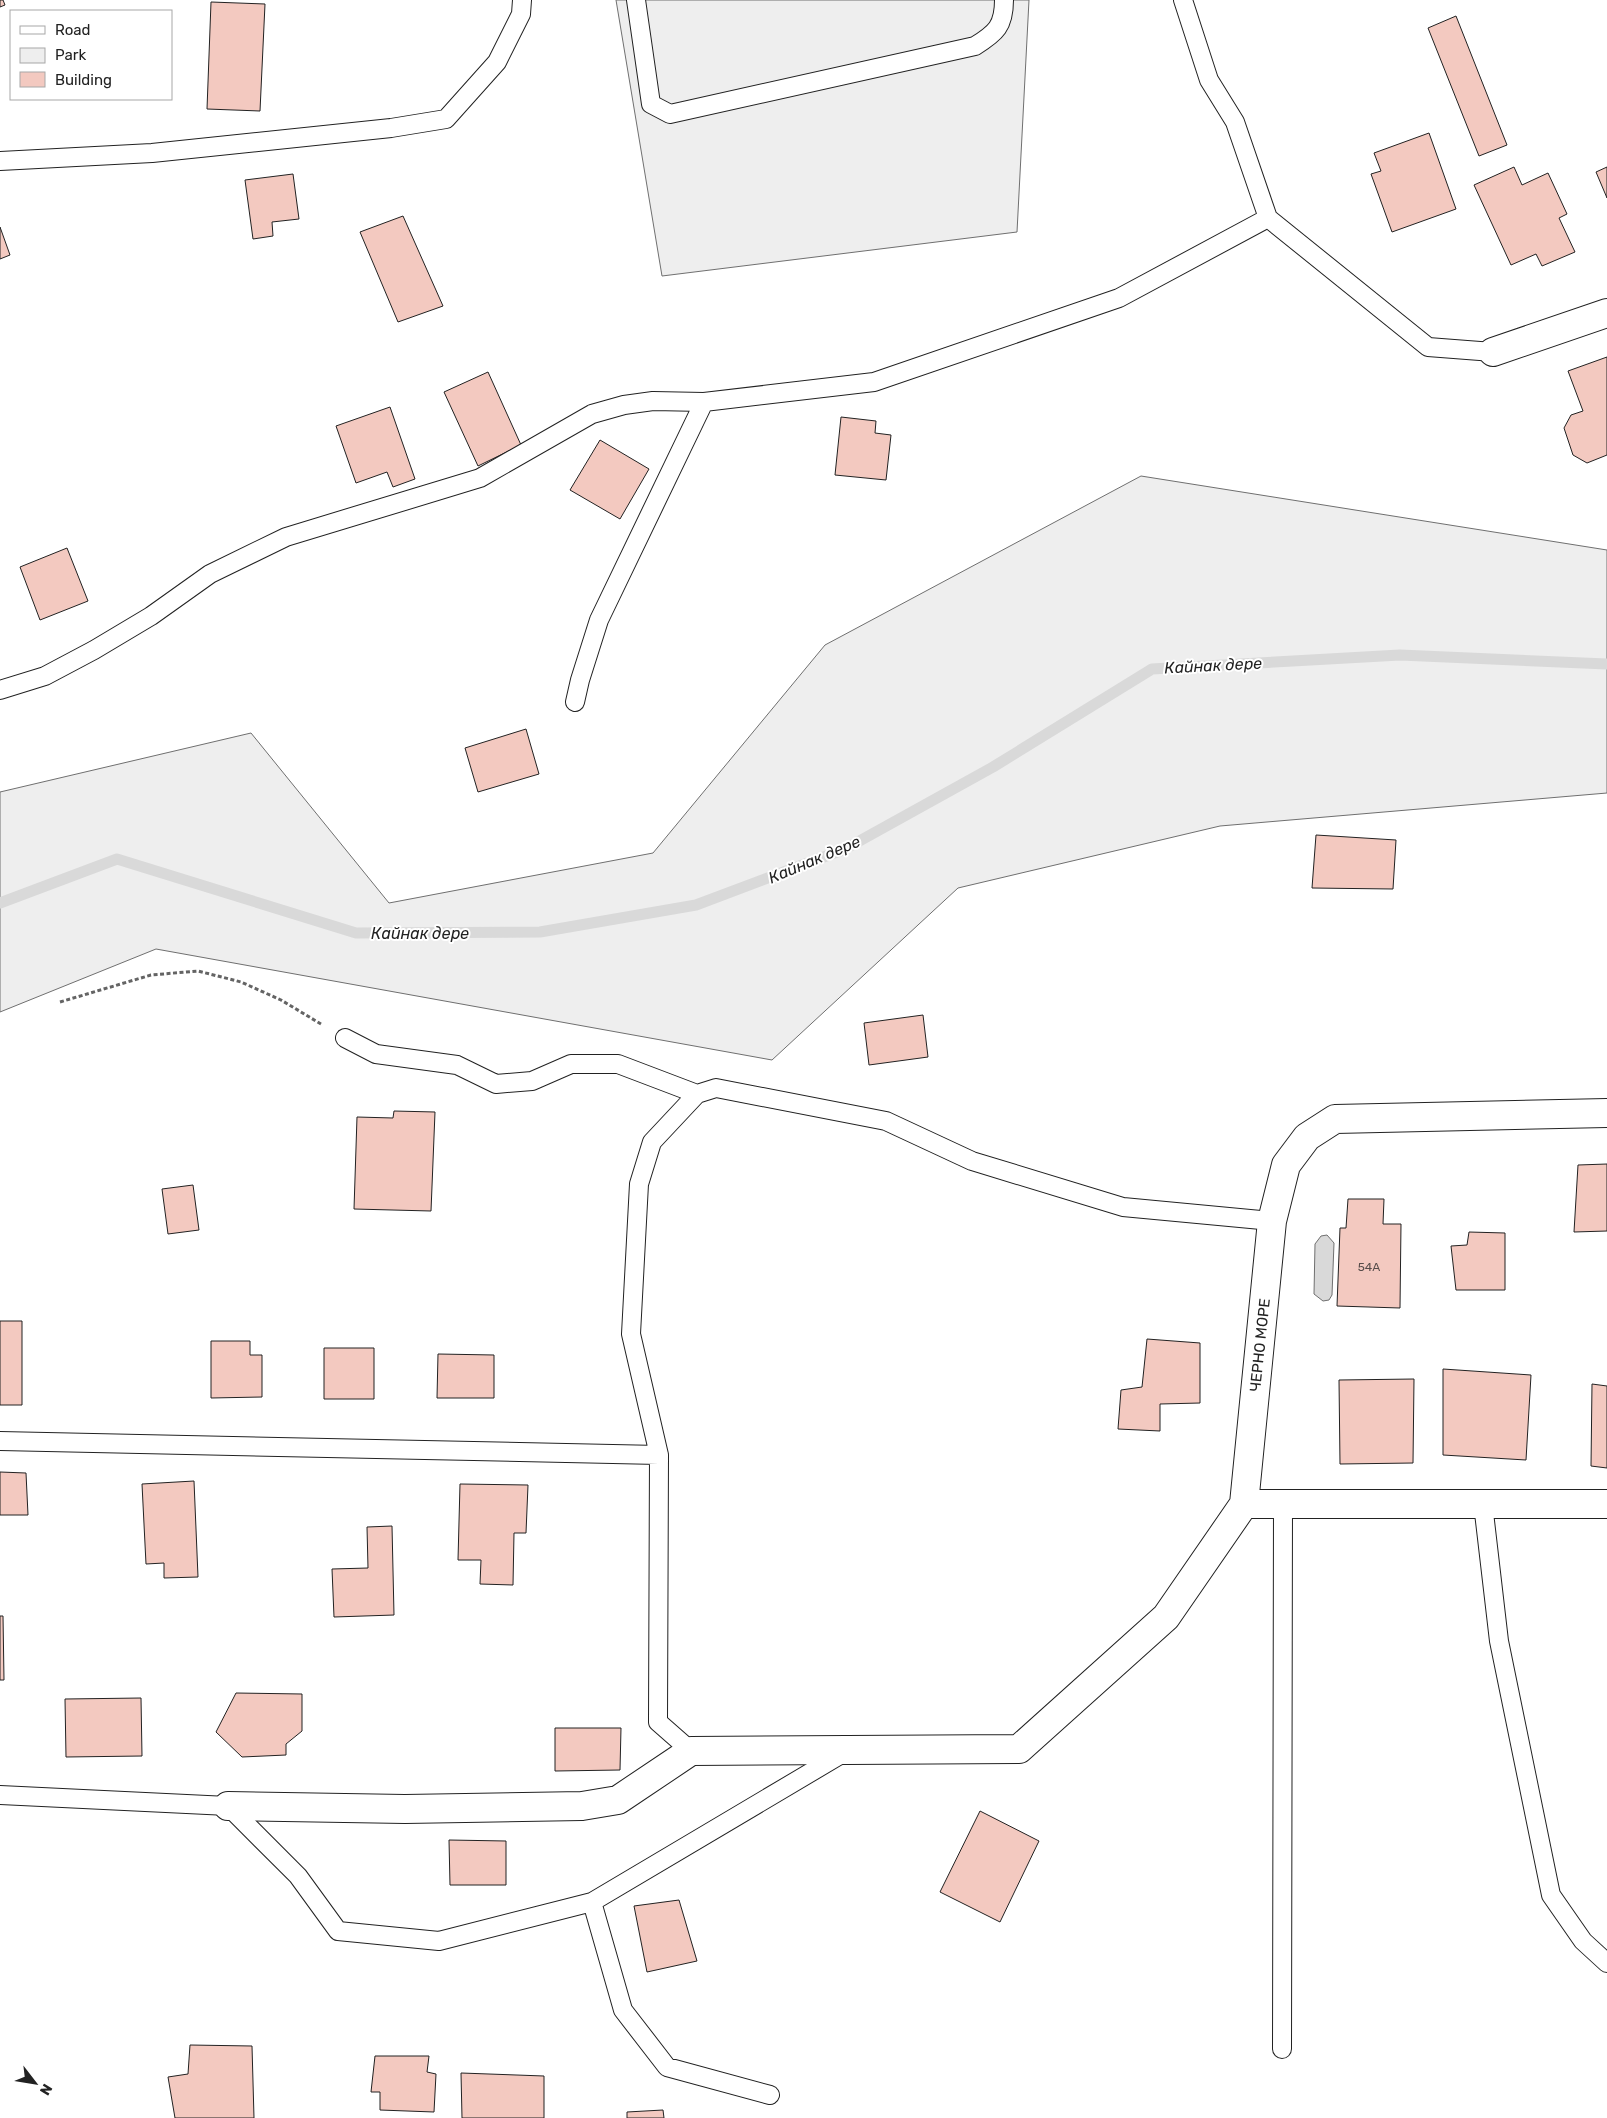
<svg xmlns="http://www.w3.org/2000/svg" width="1607" height="2118" font-family="Rubik,sans-serif">
<rect width="100%" height="100%" fill="#fff"/>
<path fill="#eee" stroke="#6f6f6f" d="M616,0H1029L1017,232L662,276Z
M1141,476L1607,550V793L1220,826L958,888L772,1060L156,949L0,1012V792L251,733L389,903L653,853L825,645Z"/>
<path fill="#d9d9d9" stroke="#6f6f6f" d="M1327,1235L1334,1243L1332,1295L1329,1300L1323,1301L1314,1294L1315,1244L1321,1236Z"/>
<g fill="none" stroke-linecap="round" stroke-linejoin="round">
<path stroke="#d9d9d9" stroke-width="11" d="M0,903L117,859L356,933L540,932L696,905L845,849L993,767L1152,669L1400,655L1607,664"/>
</g>
<path fill="#f3c9c0" stroke="#222" d="M0,0H3L5,5L0,7Z
M211,2L265,4L260,111L207,109Z
M1456,16L1507,145L1479,156L1428,28Z
M1429,133L1456,209L1392,232L1371,174L1381,171L1374,153Z
M1514,167L1522,185L1548,173L1567,214L1559,218L1575,252L1542,266L1536,254L1511,265L1474,185Z
M1607,167V198L1596,172Z
M293,174L299,219L272,222L273,236L253,239L245,180Z
M403,216L443,306L398,322L360,232Z
M0,227L10,255L0,259Z
M1607,357V455L1587,463L1573,455L1564,428L1571,415L1583,411L1568,371Z
M488,372L521,445L478,466L444,392Z
M390,407L415,479L393,487L387,472L356,483L336,426Z
M841,417L876,421L875,433L891,435L886,480L835,475Z
M600,440L649,469L620,519L570,490Z
M67,548L88,601L40,620L20,567Z
M526,729L539,774L478,792L465,748Z
M1316,835L1396,840L1393,889L1312,888Z
M923,1015L928,1057L869,1065L864,1023Z
M394,1111L435,1112L431,1211L354,1209L357,1117L393,1118Z
M1607,1164V1231L1574,1232L1578,1165Z
M193,1185L199,1230L168,1234L162,1189Z
M1348,1199H1384L1383,1224H1401L1400,1308L1337,1306L1340,1228H1346Z
M1469,1232L1505,1233V1290H1456L1451,1246L1467,1245Z
M0,1321H22V1405H0Z
M1147,1339L1200,1343V1403L1160,1404V1431L1118,1429L1121,1390L1142,1387Z
M211,1341H250V1355H262V1397L211,1398Z
M324,1348H374V1399H324Z
M438,1354L494,1355V1398H437Z
M1443,1369L1531,1375L1526,1460L1443,1455Z
M1414,1379L1413,1463L1340,1464L1339,1380Z
M1592,1384L1607,1386V1468L1591,1466Z
M0,1472L26,1473L28,1515H0Z
M194,1481L198,1577L164,1578V1563L146,1564L142,1484Z
M460,1484L528,1485L526,1533H514L513,1585L480,1584L481,1560H458Z
M392,1526L394,1615L334,1617L332,1569L368,1568L367,1527Z
M0,1616H3L4,1680H0Z
M236,1693L302,1694V1731L286,1744V1755L242,1757L216,1732Z
M141,1698L142,1756L66,1757L65,1699Z
M555,1728H621L620,1770L555,1771Z
M980,1811L1039,1841L1000,1922L940,1892Z
M449,1840L506,1841V1885H450Z
M679,1900L697,1961L647,1972L634,1906Z
M190,2045L252,2046L254,2118H175L168,2077L188,2074Z
M375,2056H429L427,2072L436,2074L434,2112L380,2110V2092H371Z
M461,2073L544,2076V2118H462Z
M663,2110L664,2118H627V2112Z"/>
<g fill="none" stroke-linecap="round" stroke-linejoin="round">
<g stroke="#222" stroke-width="20">
<path id="lane" d="M636,0L651,104L670,114L975,46C996,33 1004,26 1004,0
M1183,0L1209,80L1235,122L1268,218
M0,161L152,153L391,128L446,119L497,62L521,14L522,0
M0,690L45,676L94,650L151,616L210,574L286,537L480,478L592,414L624,405L653,401L704,402L874,382L1119,298L1268,218L1428,347L1493,352
M575,702L580,680L599,620L704,402
M345,1038L376,1054L457,1065L496,1084L532,1081L571,1064H618L697,1094
M0,1441L659,1455
M1483,1504L1499,1641L1551,1895L1583,1941L1607,1963
M691,1751L658,1722L659,1455L631,1334L639,1184L652,1142L697,1094L716,1088L886,1121L972,1161L1123,1207L1272,1221
M0,1795L228,1806L298,1876L338,1931L439,1941L592,1902L845,1752
M592,1902L623,2010L667,2067L770,2095
M1282,2049L1283,1503"/>
</g>
<g stroke="#222" stroke-width="30">
<path id="street" d="M1493,352L1607,313
M1244,1504H1607
M228,1806L405,1809L582,1806L618,1800L691,1751L1019,1749L1166,1617L1244,1504L1272,1221L1286,1165L1307,1137L1335,1119L1607,1113"/>
</g>
<path stroke="#646464" stroke-width="3" stroke-dasharray="4 2.5" stroke-linecap="butt" d="M60,1002L151,975L198,971L241,982L281,1000L321,1024"/>
<use href="#lane" stroke="#fff" stroke-width="18"/>
<use href="#street" stroke="#fff" stroke-width="28"/>
</g>
<g text-anchor="middle" stroke-width="4" stroke-linejoin="round" paint-order="stroke">
<g font-size="12" fill="#564c4a">
<text x="1369" y="1271">54А</text>
</g>
<g font-size="15" fill="#222" stroke="#fff">
<text transform="translate(1260 1345) rotate(-84)" y="5">ЧЕРНО МОРЕ</text>
</g>
<g font-size="16" font-style="italic" fill="#222" stroke="#fff">
<text transform="translate(1213 665) rotate(-3)" y="6">Кайнак дере</text>
<text transform="translate(814 859) rotate(-23)" y="6">Кайнак дере</text>
<text x="420" y="939">Кайнак дере</text>
</g>
</g>
<rect x="10" y="10" width="162" height="90" fill="#ffffff" stroke="#a7a7a7"/>
<rect x="20" y="26" width="25" height="8" fill="#ffffff" stroke="#a7a7a7"/>
<text x="55" y="35" font-size="15" fill="#222222">Road</text>
<rect x="20" y="48" width="25" height="15" fill="#eeeeee" stroke="#a7a7a7"/>
<text x="55" y="60" font-size="15" fill="#222222">Park</text>
<rect x="20" y="72" width="25" height="15" fill="#f3c9c0" stroke="#a7a7a7"/>
<text x="55" y="85" font-size="15" fill="#222222">Building</text>
<g transform="translate(35 2083) rotate(121)" stroke="#ffffff" stroke-width="4" paint-order="stroke">
<path d="M0-4L9 19L0 12L-9 19Z" fill="#222222"/>
<text y="-8" font-size="14" font-weight="bold" text-anchor="middle" fill="#222222">N</text>
</g>
</svg>
